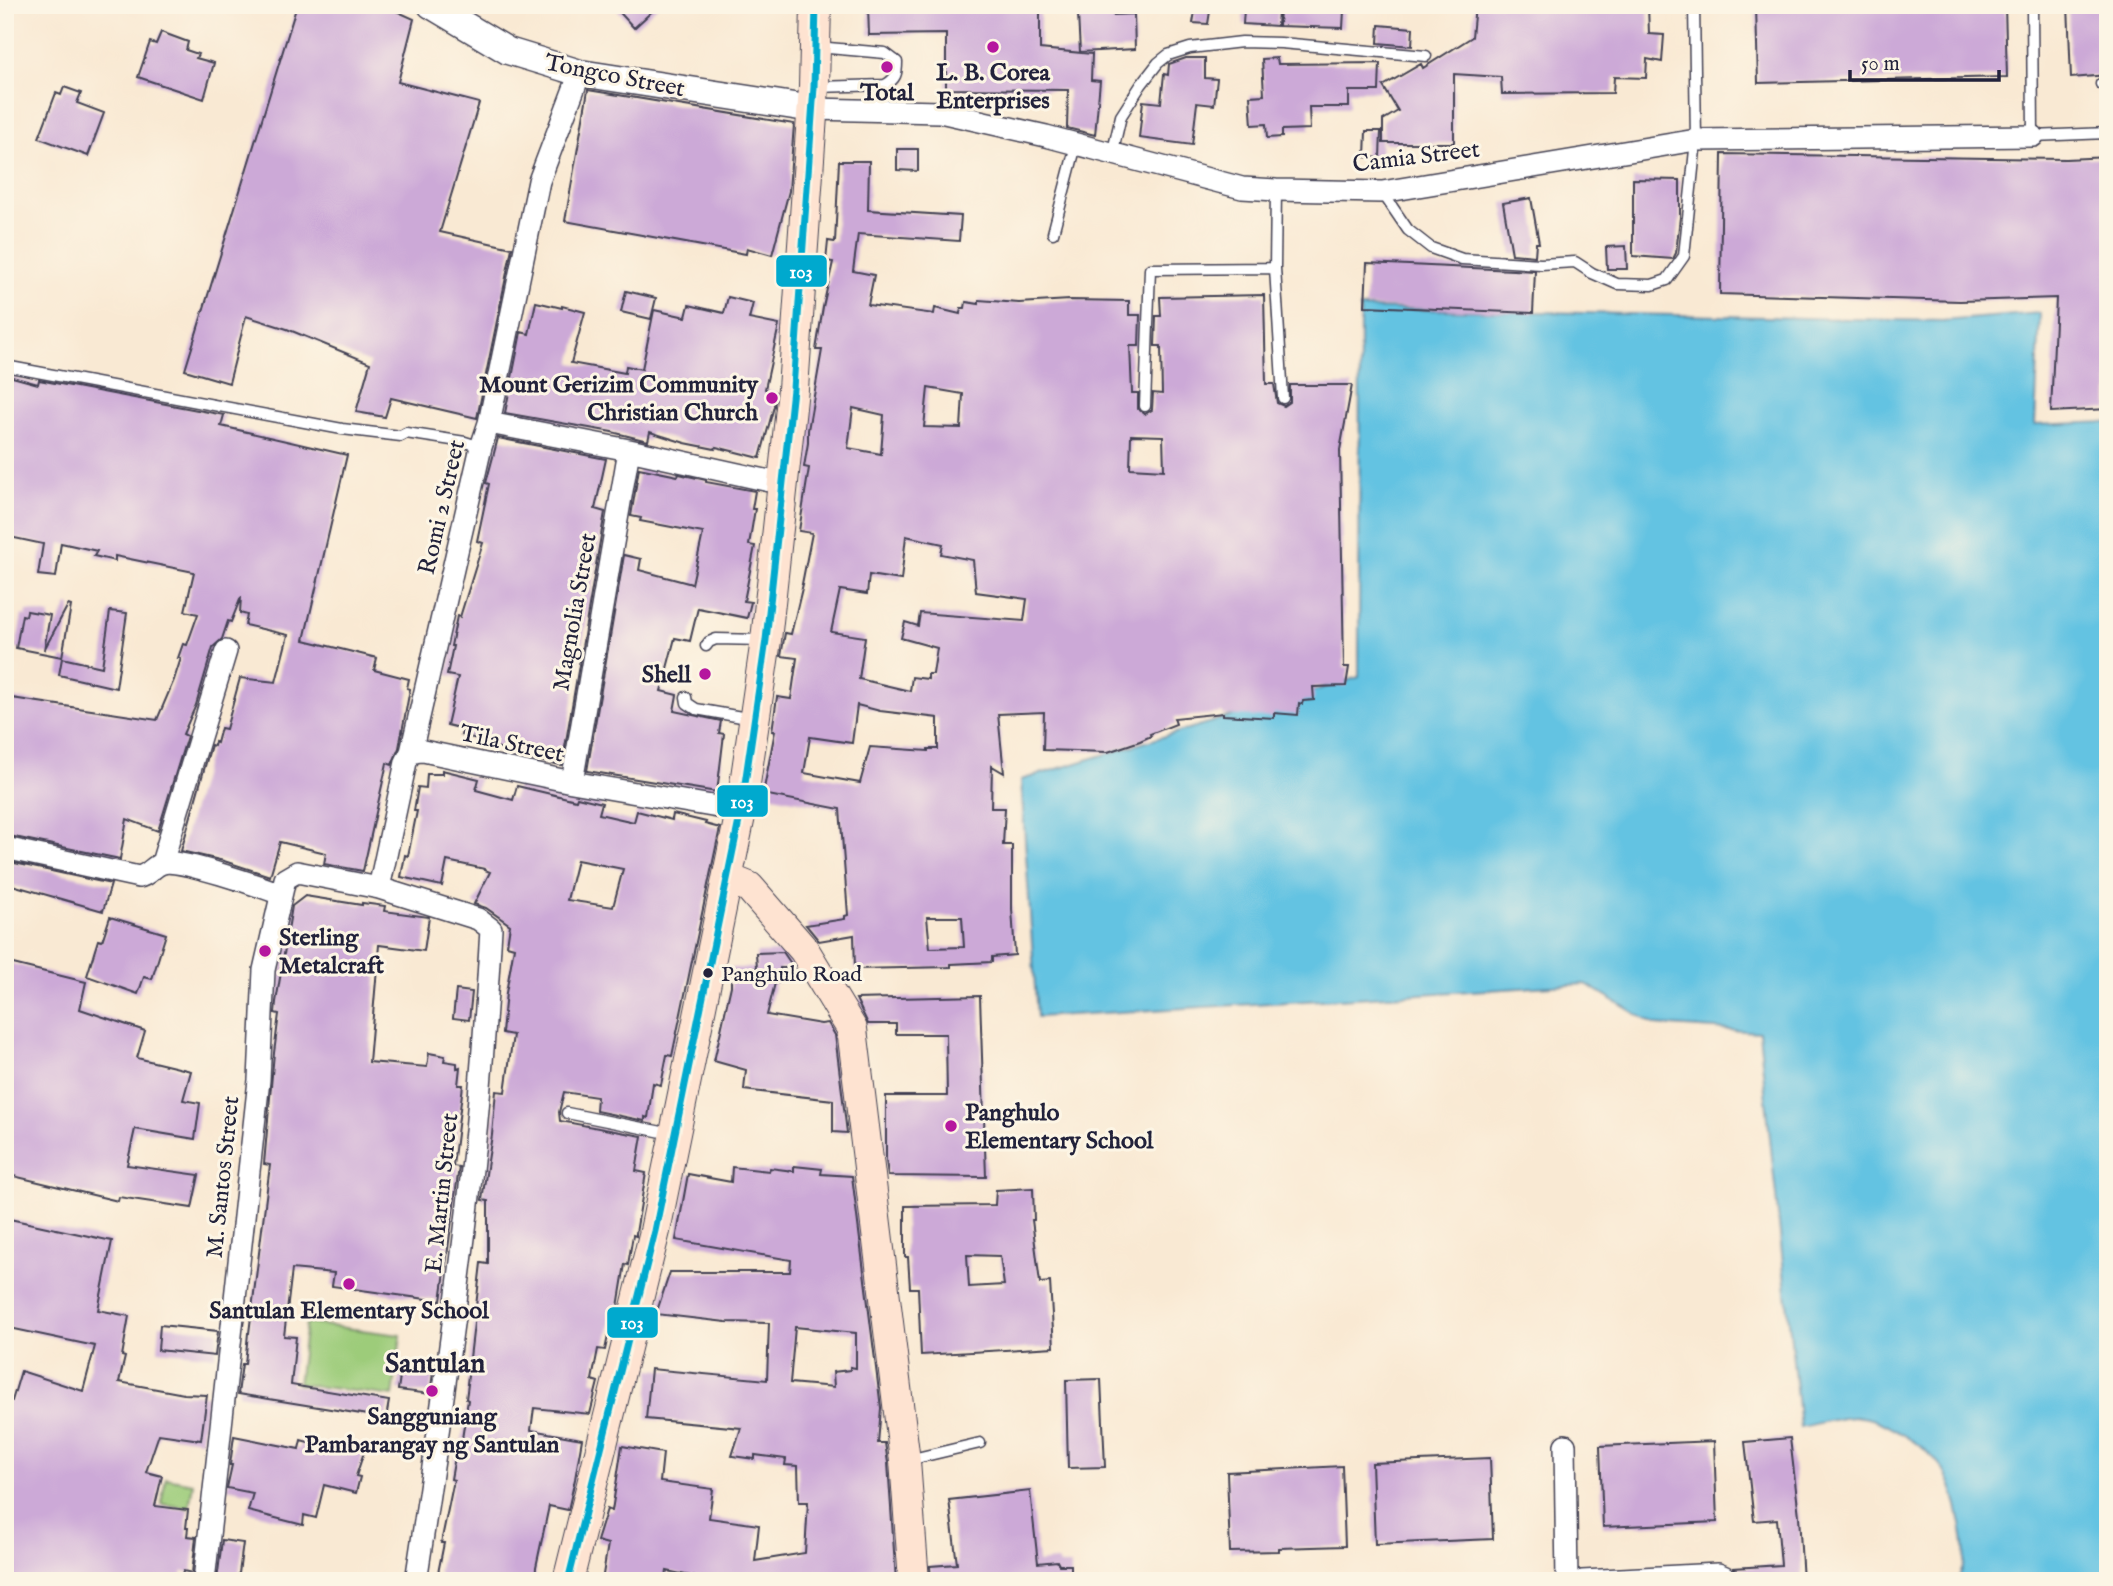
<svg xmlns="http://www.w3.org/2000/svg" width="2113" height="1586" font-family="'IM FELL English',serif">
<rect width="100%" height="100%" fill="#fcf5e5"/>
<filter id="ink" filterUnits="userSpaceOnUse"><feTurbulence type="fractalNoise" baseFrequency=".0143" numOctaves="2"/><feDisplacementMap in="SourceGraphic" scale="14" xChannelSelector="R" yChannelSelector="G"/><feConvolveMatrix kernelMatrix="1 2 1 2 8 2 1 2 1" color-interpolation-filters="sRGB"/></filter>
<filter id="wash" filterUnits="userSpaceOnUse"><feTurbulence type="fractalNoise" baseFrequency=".00686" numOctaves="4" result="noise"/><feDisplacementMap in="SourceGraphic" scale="28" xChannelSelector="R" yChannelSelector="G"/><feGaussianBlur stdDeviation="1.57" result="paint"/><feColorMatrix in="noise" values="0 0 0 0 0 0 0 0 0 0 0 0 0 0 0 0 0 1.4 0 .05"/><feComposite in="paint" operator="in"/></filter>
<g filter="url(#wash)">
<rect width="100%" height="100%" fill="#f9e9d3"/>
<path fill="#9dcc7a" stroke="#60775a" stroke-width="2" d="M306,1323L401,1335L393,1396L298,1384Z
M166,1478L193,1483L189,1508L161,1504Z"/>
<path fill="#64c3e2" stroke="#43728e" stroke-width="2" d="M1360,308L1942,321L2040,313L2035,425L2108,422V1581H1956C1969,1566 1964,1542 1961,1524C1951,1475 1943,1457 1898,1432C1886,1425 1872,1417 1858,1417C1841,1416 1817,1424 1800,1427L1759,1032L1655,1025L1586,984L1037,1017L1021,780L1359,677Z"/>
<g id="blocks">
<path fill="#cca9d7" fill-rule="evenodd" d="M297,5H383L414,19L398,82L479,103L440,232L512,248L477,418L391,398L385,417L356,412L370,363L287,329L246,316L229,383L185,370Z
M613,5H659L634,28Z
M868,5H1040V49L1092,54L1091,80L1100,81L1095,135L1067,128L1068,90L946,89V34L869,35Z
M1196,5H1211L1208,24L1193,23Z
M1475,5H1648L1649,34L1664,35L1662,62L1647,59L1646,78L1614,77L1613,93L1502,94L1501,77L1454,74V143H1383V120L1398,111L1383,86L1421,64L1423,68L1472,37Z
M1756,5H2005L2007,77L1758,83Z
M2068,5H2108V75L2071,78Z
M1298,8L1344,10L1343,28L1279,26L1280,9L1297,10Z
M1244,9L1278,11L1277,26L1243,24Z
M1113,13V15L1134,14L1135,49L1080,52L1078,14Z
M1379,25L1413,28L1412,46L1378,43Z
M161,32L188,42L186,50L198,54L196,58L214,63L204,99L138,77L150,42L156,44Z
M1186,58H1205V78L1217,79L1214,105L1197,103L1192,145L1139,138L1143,101L1161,103L1164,74L1168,75L1169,64Z
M1277,58L1278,64L1380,63L1379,91H1349V107H1309L1310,129L1282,130V137L1267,138L1266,124L1252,125L1250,96L1264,95L1262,59Z
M64,87L81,93L77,103L104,113L88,156L39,138L56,93L61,95Z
M588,90L794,124L789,191L772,255L747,248L746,254L565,221Z
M1366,131H1381L1380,158L1365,157Z
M897,149H918V171L897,170Z
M1722,154L2066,159L2108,157V409L2051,412L2056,298L1960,301L1720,294Z
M839,161H869L868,210L961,216L959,241L858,234L853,271L874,275L868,305L934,314L935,308L960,314L961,308H965L966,302L979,304V300L1019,303L1070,300L1129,301V315H1140L1139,346H1130L1132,393H1138V409L1145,414L1152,410L1153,393L1162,394L1161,346H1155L1156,316H1161L1160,297L1264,295L1266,384H1274L1277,403L1284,406L1290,402V385H1352L1340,450L1344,667H1349L1346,686L1313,687L1314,700L1303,701L1302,704L1299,703L1298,715L1274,713V718L1223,715V713L1174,718L1176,724L1150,734L1151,736L1140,741L1108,752L1043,750L1044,712L998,714L1004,773L992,766L991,808H1005L1003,845H1012V909L1015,955L992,957V962L951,964V967L855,969L854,935L819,941L806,925L845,919V916L848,915L840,809L763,794L775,731H772L777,697L791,699L797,658L781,656L785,633L791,634L803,584H802L812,533L799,531L809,468L804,467L808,443V430L822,350H816L823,307L833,262L826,261L828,241L835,242ZM928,388L963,394L961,428L924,427ZM853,408L884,415L881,454L848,448ZM1131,435L1163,436L1164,470L1130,468ZM906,536L943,544L941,554L973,560L976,592L1027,599L1024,621L920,613L918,626L905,622L901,638L937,648L933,674H928V679L912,677L910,691L859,679L865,637L831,632L840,590L867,594L869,575L901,580ZM857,705L880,711L938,718V749H928V751L870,747L860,783L804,773L810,737L852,743ZM927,917H962L964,947L930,948Z
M1633,179L1680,180V217L1676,253L1673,259L1633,256Z
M1531,198L1539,243H1536L1535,256L1512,254L1503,203Z
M1626,246L1627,269H1607L1606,247Z
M1367,263L1535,271L1533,313L1365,306Z
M626,291L656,298L651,319L621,312Z
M728,297L753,303L749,319L779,325L765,389L775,392L774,406L760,458L716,447L715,449L685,443L650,432L648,441L612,432L505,413L521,332L529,334L536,302L562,308V306L585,312L571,363L625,373L626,366L642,369L654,310L686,317L689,305L724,313Z
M5,375L38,384L39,380L224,415L221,426L347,455L304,640L377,658L374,670L409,679L407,688L410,689L399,748L392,765L387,763L363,871L324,864L326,853L280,842L270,876L224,861L181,851L211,745L214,746L215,742L217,743L221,728L226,729L240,678L276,682L288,635L245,625L247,615L240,613L241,597L231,622L228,621L222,639L213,647L196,705L183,734L187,736L158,831L127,819L120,859L5,835V697L157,720L174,680L181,658H178L183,644L187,645L198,614L185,611L194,572L115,556V561L94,556L97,551L61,543L56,577L38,575L43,544L5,536Z
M498,438L606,459L595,509L605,512L562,765L502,754L504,749L485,745L486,741L461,735L463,729L447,725L458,677L447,675L453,646H451L457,616L460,617L483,543L477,541L489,484L486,483Z
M639,468L678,476L679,474L706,480V482L755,491L752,509H755L749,545L755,546L744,601L751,602L747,618L698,608L690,641L675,638L661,691L677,695L674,711L721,721L719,733L724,734L717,792L587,771L624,555L641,559L639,570L692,584L703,533L640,521L641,518L631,516Z
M68,605L71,606L62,657L16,648L22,615L26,616L27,611L50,615L44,650Z
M110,611L127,613L116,688L59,675L62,658L102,667Z
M442,770L479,779L476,790L513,800L517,786L576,800L577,797L602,803L599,814L634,822L637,811L672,820L673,814L706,822L705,824L720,828L672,1056L667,1055L661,1085L653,1083L648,1118L645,1117V1121L596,1111L597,1097L564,1092L559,1112L560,1121L642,1136L636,1171L646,1173L636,1233V1236L633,1235L628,1265L625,1264L617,1313H613L605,1350L598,1349L592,1380L598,1382L590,1414L534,1408L531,1430L582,1439L575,1479L568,1510L549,1506L536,1567L535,1581H439L440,1573H438L444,1543H441L454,1480L451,1479L456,1451L460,1452L468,1400L466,1399L468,1384H467L481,1263L488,1264V1201L482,1200L492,1135L496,1091L505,1092L513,1035L502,1033L506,993L514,947L507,945L510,925L486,908L474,904L490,872L485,870V869L447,861L442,886L401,877L405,855L408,856L417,811H414L418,787L426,788L427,774H442ZM577,860L623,869L613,907L567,900Z
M5,861L111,884L103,911L5,883Z
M305,896L362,905V903L385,906L384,911L429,917L424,951L379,945L369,1062L427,1067L429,1053L445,1056L444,1061L457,1063V1068L460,1067L458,1085H463L453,1166L459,1167L441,1301L332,1286L334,1273L292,1269L284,1336L296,1337L291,1385L389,1401L386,1418L238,1394L242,1364H245L248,1333H249L270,1165L264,1164L274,1053L279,1014L275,1013L276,1002L292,906Z
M110,917L166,934L152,979L144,977L138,994L87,976L98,940L102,941Z
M783,952L794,968H780V983H775L767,1015L821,1024L828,1023L835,1035L847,1133L833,1132V1100L744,1090L746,1070L714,1061L731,986V968H757L756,953Z
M5,962L86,982L80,1009L145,1031L137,1058L191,1071L183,1100L200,1103L195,1139L135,1129L127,1165L199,1175L192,1208L119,1197L118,1201L5,1174Z
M456,990L472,992L469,1020L453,1018Z
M980,996L986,1177L888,1176L886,1159V1096H947L946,1034H896V1024H868L856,999Z
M794,1166L822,1169L821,1174L852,1176L881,1408L878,1443H885L888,1463L896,1581H700V1578L667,1571L665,1581H602L608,1544L597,1541L607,1509L612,1511L622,1446L663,1453L660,1482L713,1489L709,1518L759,1525L755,1561L805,1553L808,1502H799L798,1466L785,1465L786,1459L755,1455V1459L732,1456L741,1428L646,1419L651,1369L767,1380L769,1323L726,1322L656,1314L670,1272H790L791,1260L676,1240L688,1174L731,1182L732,1167L769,1171L770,1168L794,1171ZM795,1327L856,1333V1368L850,1367V1370L833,1372L834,1387L790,1383Z
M1033,1188L1034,1220H1032L1040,1283L1050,1282L1054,1347L921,1355L918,1288H910L908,1257H905V1206L995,1205L996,1190ZM967,1255L1000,1256L1004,1285L969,1287Z
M5,1218L112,1241L98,1310L129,1316L122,1356L125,1357L119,1382L184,1394L207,1395L201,1440L159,1434L146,1472L162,1476L155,1506L188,1510L186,1528H188L187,1536L196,1537L192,1573L183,1571L181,1581H5V1400L12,1401L21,1371L83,1391L95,1346L5,1327Z
M160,1325L218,1331L215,1356L158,1350Z
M402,1362L434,1366L430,1394L398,1390Z
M1101,1379L1105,1467L1068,1468L1066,1380Z
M234,1436L299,1449L301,1440L326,1447L327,1442L347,1448L349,1441L366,1446L356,1476L360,1477L356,1493L324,1485L316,1518L304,1515L303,1525L248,1511L253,1493L227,1488L232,1465H230Z
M1790,1438L1799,1516L1803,1581H1740L1734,1568L1781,1565L1777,1519L1754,1521L1745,1442Z
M1714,1441L1717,1522L1603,1527L1600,1446Z
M1490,1458L1493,1539L1375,1544L1372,1463Z
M1342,1466L1345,1546L1279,1548V1551L1230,1552L1227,1472Z
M1030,1491L1038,1563L1057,1561L1059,1565H1071V1581H931L930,1566L957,1564L949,1500Z
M222,1540L243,1543L238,1581H217Z"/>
</g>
</g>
<g filter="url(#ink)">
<use href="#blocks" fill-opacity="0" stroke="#424052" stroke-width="2"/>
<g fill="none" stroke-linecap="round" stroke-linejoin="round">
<g stroke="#424052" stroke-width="13">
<path id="service" d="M2032,5L2033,136L2108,133
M2101,84L2108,83
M817,87L885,85C896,79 897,74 897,62L885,53L817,47
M1112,155L1121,116L1141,85L1158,63L1168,55L1190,48L1242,42L1281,43L1426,56
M1276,190L1275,268L1283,398
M1382,192L1408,230L1431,248L1462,259L1541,264L1575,262L1592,273L1617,284L1652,285L1667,280L1684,256L1696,140L1694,5
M1053,233L1076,145
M5,366L342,429L401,436L406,433L465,442L481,447
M1145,406L1150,269L1275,268
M706,646L709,642L716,639L763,640
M686,697L687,703L696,709L753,719
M567,1113L672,1134
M908,1460L980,1443"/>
</g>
<g stroke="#424052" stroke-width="24">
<path id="minor" d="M813,109L940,112L1046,136L1242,188L1276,190L1382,192L1696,140L2033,136
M489,423L629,450L783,484
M411,752L423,751L572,782L741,811
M572,782L629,450
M5,848L139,877C149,875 154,865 163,863C178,858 262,887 281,894
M162,863L226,651
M379,888L406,762L411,752L481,447L489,423L539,181L580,73
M1565,1445L1567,1581
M204,1581L259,1080L264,970L285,879L297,872L379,888L478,919L491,929C486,1015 480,1102 470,1187C455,1319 436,1450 416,1581
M1582,1581L1718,1574L1725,1577L1727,1581"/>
</g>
<g stroke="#424052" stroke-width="29">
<path id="tertiary" d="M431,5L508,51L580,73L813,109"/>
</g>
<g stroke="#424052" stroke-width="32">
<path id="secondary" d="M729,879L749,887L804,950L852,1029L905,1461L914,1581
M568,1581L655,1231L741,811L766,640L793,389L814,87L816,5"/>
</g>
<use href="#service" stroke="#fff" stroke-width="10"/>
<use href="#minor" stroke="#fff" stroke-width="21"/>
<use href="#tertiary" stroke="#fff" stroke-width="26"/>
<use href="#secondary" stroke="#fee3d1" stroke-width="30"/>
<g stroke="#fcf5e5" stroke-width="12">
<path id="bus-1" d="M568,1581L655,1231L741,811L766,640L793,389L814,87L816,5"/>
</g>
<use href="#bus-1" stroke="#00a9ce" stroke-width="7"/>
</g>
</g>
<g fill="#b5179e" stroke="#fcf5e5" stroke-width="2.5">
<circle cx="993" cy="47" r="7"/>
<circle cx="887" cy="67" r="7"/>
<circle cx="772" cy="398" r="7"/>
<circle cx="705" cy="674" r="7"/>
<circle cx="265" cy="951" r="7"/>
<circle cx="951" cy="1126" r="7"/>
<circle cx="349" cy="1284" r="7"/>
<circle cx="432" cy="1391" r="7"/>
</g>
<circle fill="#22223b" stroke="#fcf5e5" stroke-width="2.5" cx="708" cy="973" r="6"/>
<g text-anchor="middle" stroke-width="6" stroke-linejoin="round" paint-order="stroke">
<g font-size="22" fill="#22223b" stroke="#fcf5e5" text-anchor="start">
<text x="721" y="981">Panghulo Road</text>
</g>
<g font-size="24" font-weight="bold" fill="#22223b" stroke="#fcf5e5">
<text x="993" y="80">L. B. Corea<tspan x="993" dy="28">Enterprises</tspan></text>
<text x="887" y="100">Total</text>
<text x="758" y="392" text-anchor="end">Mount Gerizim Community<tspan x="758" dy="28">Christian Church</tspan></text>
<text x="691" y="682" text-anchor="end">Shell</text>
<text x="279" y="945" text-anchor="start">Sterling<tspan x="279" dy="28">Metalcraft</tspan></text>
<text x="965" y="1120" text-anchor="start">Panghulo<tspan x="965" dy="28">Elementary School</tspan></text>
<text x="349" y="1318">Santulan Elementary School</text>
<text x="432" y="1424">Sangguniang<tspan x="432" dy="28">Pambarangay ng Santulan</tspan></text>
</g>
<g font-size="24" fill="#22223b" stroke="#fcf5e5">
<text transform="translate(615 75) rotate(11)" y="8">Tongco Street</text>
<text transform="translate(1416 156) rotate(-7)" y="8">Camia Street</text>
<text transform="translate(441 507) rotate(-77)" y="8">Romi 2 Street</text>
<text transform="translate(574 612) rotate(-80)" y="8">Magnolia Street</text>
<text transform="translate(512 743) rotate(12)" y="8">Tila Street</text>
<text transform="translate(222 1177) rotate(-84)" y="8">M. Santos Street</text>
<text transform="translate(441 1193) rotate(-84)" y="8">E. Martin Street</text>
</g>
<g font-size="28" font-weight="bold" fill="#22223b" stroke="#fcf5e5">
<text x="435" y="1372">Santulan</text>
</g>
</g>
<g stroke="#fcf5e5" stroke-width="2.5">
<rect x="775" y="254" width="53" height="34" rx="7" fill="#00a9ce"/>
<rect x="716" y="784" width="53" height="34" rx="7" fill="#00a9ce"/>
<rect x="606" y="1306" width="53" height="33" rx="7" fill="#00a9ce"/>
</g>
<g font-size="19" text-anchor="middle" font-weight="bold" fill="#fff">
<text x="801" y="278">103</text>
<text x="742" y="808">103</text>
<text x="632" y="1329">103</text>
</g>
<rect width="2113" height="1586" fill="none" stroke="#fcf5e5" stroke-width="28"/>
<path d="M1850 70v10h149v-10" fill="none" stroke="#22223b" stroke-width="3.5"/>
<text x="1861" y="70" font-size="21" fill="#22223b" stroke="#fcf5e5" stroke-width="5" paint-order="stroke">50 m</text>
</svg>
